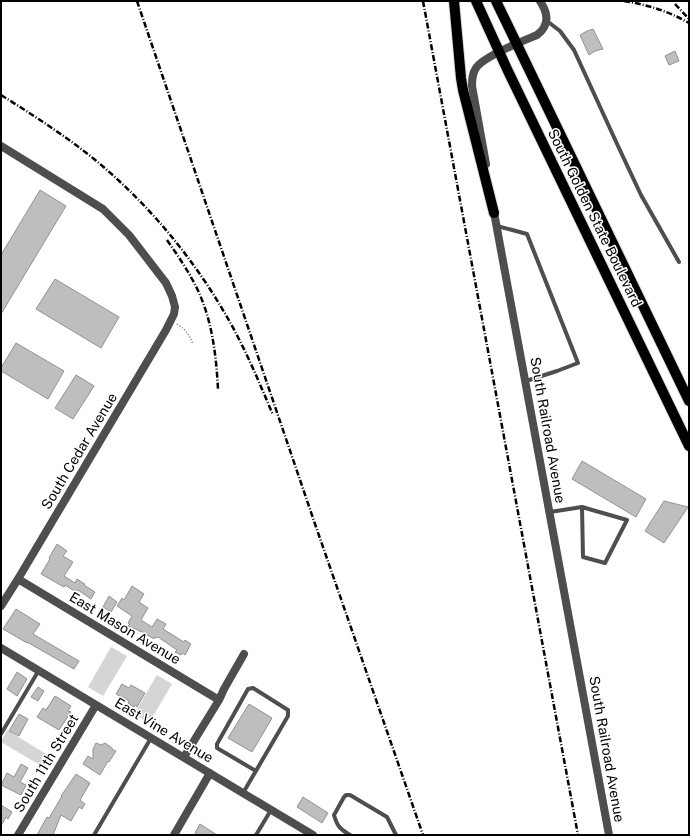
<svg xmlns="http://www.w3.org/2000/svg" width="690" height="836" font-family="'Public Sans',sans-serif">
<rect width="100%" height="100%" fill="#fff"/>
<path fill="#d5d5d5" d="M111,647L127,656L103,696L88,687Z
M157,675L172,684L149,723L134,714Z
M7,730L51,757L45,768L1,742Z"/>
<path fill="#bebebe" stroke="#929292" d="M593,29L603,49L595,51L589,55L580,35L587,31Z
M675,51L679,61L669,65L665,56Z
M40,190L66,206L1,314V255Z
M55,279L119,317L101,348L36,309Z
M16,343L64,371L48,399L1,371V368Z
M76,375L94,386L73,419L55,408Z
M582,461L646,499L636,517L572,479Z
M664,501L688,507L664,543L645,531Z
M57,544L67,551L63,556L73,562L64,576L75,583L77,579L85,584L84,585L95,592L91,599L78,590L76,592L65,585L64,587L41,574L50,559L49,558Z
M132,586L144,594L139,602L148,608L141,620L152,627L157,619L166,624L163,629L184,642L185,640L191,644L185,655L182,653L181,655L175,652L177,650L158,637L157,638L155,637L154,639L141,631V632L134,628V629L128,626L130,624L128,623L132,616L117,606L122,598L124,600Z
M109,596L117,602L111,612L103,607Z
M16,609L40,624L33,634L79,661L74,669L27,642V643L3,629Z
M17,672L27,679L17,696L7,689Z
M122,684L129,688L131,685L145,693L137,707L135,705L134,707L128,703L129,701L116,694Z
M38,687L44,691L38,701L31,697Z
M55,696L71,706L68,711L71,712L59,730L37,717L43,708L46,710Z
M249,704L272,718L252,752L228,738Z
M19,714L28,719L19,736L9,731Z
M96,743L101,745L105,743L112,748L113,750L116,751L109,762L108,761L100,775L83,764L88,756L93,759V749Z
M21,764L28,768L20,782L26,785L21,795L1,785L7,773L14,777Z
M76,774L90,783L80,800L85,804L82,809L79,807L71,821L61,815L53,835H37L47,817L49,818L62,796H61Z
M303,797L328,813L322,823L297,807Z
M1,805L12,812L8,819L6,817L1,826Z
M200,824L217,835H198L195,833Z"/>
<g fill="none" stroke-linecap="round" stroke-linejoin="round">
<g stroke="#dbdbdb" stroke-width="12">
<path id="primary" d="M454,1L461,78L463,90L494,213
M476,1L507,69L689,446
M496,1L689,401"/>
</g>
<path stroke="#707070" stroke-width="1.5" stroke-dasharray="1 2" stroke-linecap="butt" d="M177,324C186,330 189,334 193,344"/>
<path stroke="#4e4e4e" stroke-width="4" d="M547,21L560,31L574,50L618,146L641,195L679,262
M497,226L527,234L578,363L557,371L526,381
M550,512L582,507L583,557L605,563L627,520L582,507
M1,734L39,670
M243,793L288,716V710L253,688L248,689L217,744V748L256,771
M94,835L151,738
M256,835L271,810
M350,835C340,829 337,826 334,815L344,797L346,795H350L387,817L396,835"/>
<path stroke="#4e4e4e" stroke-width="8" d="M1,146L103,209L129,235L166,283L172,296L175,307L174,314L166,330L18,579L1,606
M18,579L219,700
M1,648L313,835
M184,757L219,700L224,689L244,654
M18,835L96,705
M174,835L210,773"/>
<path stroke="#4e4e4e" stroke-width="8" d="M486,164L472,86C472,80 472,74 476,68C484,56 523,41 537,35C550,25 548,13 540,1
M493,207L609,835"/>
<use href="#primary" stroke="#000" stroke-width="10"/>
<path stroke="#000" stroke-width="2.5" stroke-dasharray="6 2 1 2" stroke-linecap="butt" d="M137,1L315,524L423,835
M423,1L578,835
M624,1C648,5 668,11 689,23
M675,4L689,19
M1,95C33,115 64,135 94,159C149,204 196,261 231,324C247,353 260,384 273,415
M167,240C176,253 185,266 192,279C211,312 216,351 218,389"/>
</g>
<g text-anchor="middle" stroke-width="3" stroke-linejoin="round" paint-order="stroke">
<g font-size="14" fill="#000" stroke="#fff">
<text transform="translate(595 218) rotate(64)" y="5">South Golden State Boulevard</text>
<text transform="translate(548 430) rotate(80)" y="5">South Railroad Avenue</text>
<text transform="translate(79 451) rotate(-59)" y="5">South Cedar Avenue</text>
<text transform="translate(125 628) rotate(31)" y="5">East Mason Avenue</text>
<text transform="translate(164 730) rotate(31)" y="5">East Vine Avenue</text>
<text transform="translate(607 749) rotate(80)" y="5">South Railroad Avenue</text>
<text transform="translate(46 763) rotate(-59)" y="5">South 11th Street</text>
</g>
</g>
<rect width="690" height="836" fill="none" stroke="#000000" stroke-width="4"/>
</svg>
